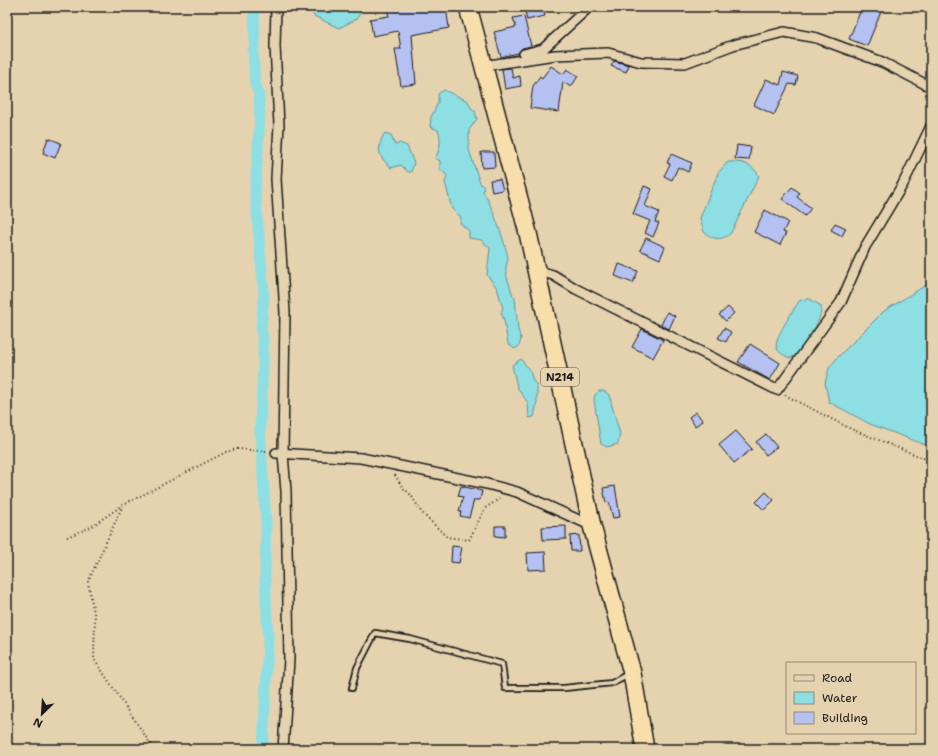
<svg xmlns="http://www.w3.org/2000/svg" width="938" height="756" font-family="'Shantell Sans',sans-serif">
<rect width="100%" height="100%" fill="#e5d3b0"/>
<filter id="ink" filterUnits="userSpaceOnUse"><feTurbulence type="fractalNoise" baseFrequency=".025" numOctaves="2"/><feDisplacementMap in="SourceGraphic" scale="8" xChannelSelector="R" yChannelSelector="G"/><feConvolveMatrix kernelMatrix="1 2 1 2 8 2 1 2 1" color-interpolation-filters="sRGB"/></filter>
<g filter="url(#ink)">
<path fill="#8ddfe4" stroke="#609194" d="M309,7H363L357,19L339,28L314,16Z
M444,90L468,101L471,108L475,111L477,119L469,130V150L480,183L484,187L483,192C490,199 508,250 508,260C507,264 505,268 506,272C507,280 511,288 513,296L515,298L518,330L521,339L519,346L515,349L508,344L504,320L501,312L503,308L497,288L487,275L490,248L481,240L469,238V231L460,223L461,217L452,209L445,182L447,177L445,173L440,170V161L435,158C440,151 442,138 438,130L430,127L431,117L438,103V94Z
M385,133L391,135L395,145L400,143L407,146L414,163L411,172H408L401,165L391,168C389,164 385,163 382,158C377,151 380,140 385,133Z
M728,162C742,161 753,164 759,176L731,233C721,241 714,240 704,232L700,218L718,173Z
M931,282V447L870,424L829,402L825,383L829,368L837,358L884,311Z
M804,299H810L821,306C824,317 801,356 790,358C786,356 780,354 777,349C772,340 794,310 799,301Z
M521,359L530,371L533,381L537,386V402L534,417L529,418L528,403L517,387L512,365Z
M599,391H604L609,395L620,434L618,444L607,447L601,444L594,400L595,395Z"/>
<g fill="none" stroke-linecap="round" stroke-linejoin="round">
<path stroke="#8ddfe4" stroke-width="11" d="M254,7L255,45L253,50L255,84L259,94L260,119L255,191L264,295L261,328L263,340V366L260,429L266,523L265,577L268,638L263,749"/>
</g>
<path fill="#b4c1f1" stroke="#1c1c1c" d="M386,7H446L449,28L412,35L416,84L401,86L395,49H401L398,31L373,36L370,19L389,16Z
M524,7H543L545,16L527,20Z
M862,7H883L867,46L849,39Z
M524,16L531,46L522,48L518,53L501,57L494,32L516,27L513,18Z
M614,61L629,65L626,72L611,66Z
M551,66L563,74L567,69L578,76L571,87L563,82L559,112L530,108L533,86L540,76L542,78Z
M511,68L513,78L520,76L521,86L505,89L502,69Z
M783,72L798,76L796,85L789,84L774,115L754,105L766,79L780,85Z
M48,138L61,143L55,158L43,153Z
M737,145L751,147L749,160L735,159Z
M481,152H494L495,167L482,168Z
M671,154L692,163L688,172L678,167L672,180L664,176L670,164L667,163Z
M500,179L503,190L492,192L490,180Z
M644,186L652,189L645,206L659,212L655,222L659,223L653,237L645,233L650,221L633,214Z
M792,187L800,193L797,197L811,208L805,216L782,199Z
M765,210L788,222L783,232L786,233L780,245L754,232Z
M835,223L846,228L842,236L831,230Z
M646,238L665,247L660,259L640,250Z
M619,264L638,271L633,283L615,276Z
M728,307L734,313L726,321L719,315Z
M667,312L675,316L669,329L661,325Z
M724,328L731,332L726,342L718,338Z
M642,329L663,340L653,358L632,347Z
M750,344L780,363L770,380L738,362Z
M696,412L703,421L695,426L689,417Z
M736,431L752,449L734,463L719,445Z
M766,434L777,447L766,455L756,442Z
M461,486L482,491L480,500H474L469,518L460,516L461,512L459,511L463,497L458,496Z
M615,486L620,517L613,518L609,502L606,503L603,488Z
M766,492L774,500L764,510L756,502Z
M495,526H505V537L495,536Z
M566,526V539L543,540L542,527Z
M579,535L580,551H571L570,536Z
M452,546L462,547L459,563L451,562Z
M545,552L546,569L528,570L527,553Z"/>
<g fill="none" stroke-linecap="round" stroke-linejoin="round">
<g stroke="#1c1c1c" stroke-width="8">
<path id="lane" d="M352,688L357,668L375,633L410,639L502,664L505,688H564L612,683L628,674"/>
</g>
<g stroke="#1c1c1c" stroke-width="12">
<path id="street" d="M276,7L275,46L279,125L276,179L285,312L283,454L286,491L289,660L283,749
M524,54L543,49L589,7
M483,66L555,55L608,53L641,62L685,63L733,45L784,32L817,38L882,62L931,87
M535,270L553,275L576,289L777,390L841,302L865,247L903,184L931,126
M276,453L361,458L487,484L517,492L592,526"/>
</g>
<g stroke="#1c1c1c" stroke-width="20">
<path id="highway" d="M468,7L528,233L592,526L632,673L645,749"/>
</g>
<path stroke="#1c1c1c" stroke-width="2" stroke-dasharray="1 3" stroke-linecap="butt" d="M785,395L851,429L931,461
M395,475L403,488L411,495L422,513L447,537L469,540L485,508L501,498
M123,505L88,582L95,618L94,659L154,749
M67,537L89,528L123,505L226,452L237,449L266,451"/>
<use href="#lane" stroke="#e5d3b0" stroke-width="4.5"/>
<use href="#street" stroke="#e5d3b0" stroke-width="9"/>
<use href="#highway" stroke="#f8deab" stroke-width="17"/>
</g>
</g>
<g text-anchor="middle" stroke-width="4" stroke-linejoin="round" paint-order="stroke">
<rect fill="#e5d3b0" stroke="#585348" stroke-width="1" x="541" y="368" width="38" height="18" rx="3"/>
<g font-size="11" font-weight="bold" fill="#1c1c1c">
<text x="560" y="381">N214</text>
</g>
</g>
<rect width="938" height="756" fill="none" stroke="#e5d3b0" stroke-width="24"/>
<rect x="12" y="12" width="914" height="732" fill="none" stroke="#1c1c1c" stroke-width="1.5" filter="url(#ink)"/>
<rect x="786" y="662" width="130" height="72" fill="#e5d3b0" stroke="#958a75"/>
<rect x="794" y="675" width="20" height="6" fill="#e5d3b0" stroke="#958a75"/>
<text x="822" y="682" font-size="12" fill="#1c1c1c">Road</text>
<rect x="794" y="692" width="20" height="12" fill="#8ddfe4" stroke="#958a75"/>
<text x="822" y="702" font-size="12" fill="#1c1c1c">Water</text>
<rect x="794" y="712" width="20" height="12" fill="#b4c1f1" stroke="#958a75"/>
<text x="822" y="722" font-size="12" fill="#1c1c1c">Building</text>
<g transform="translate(42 714) rotate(205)" stroke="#e5d3b0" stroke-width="3" paint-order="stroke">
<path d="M0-3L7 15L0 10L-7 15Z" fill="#1c1c1c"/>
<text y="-6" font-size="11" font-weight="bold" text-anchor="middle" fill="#1c1c1c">N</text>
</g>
</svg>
